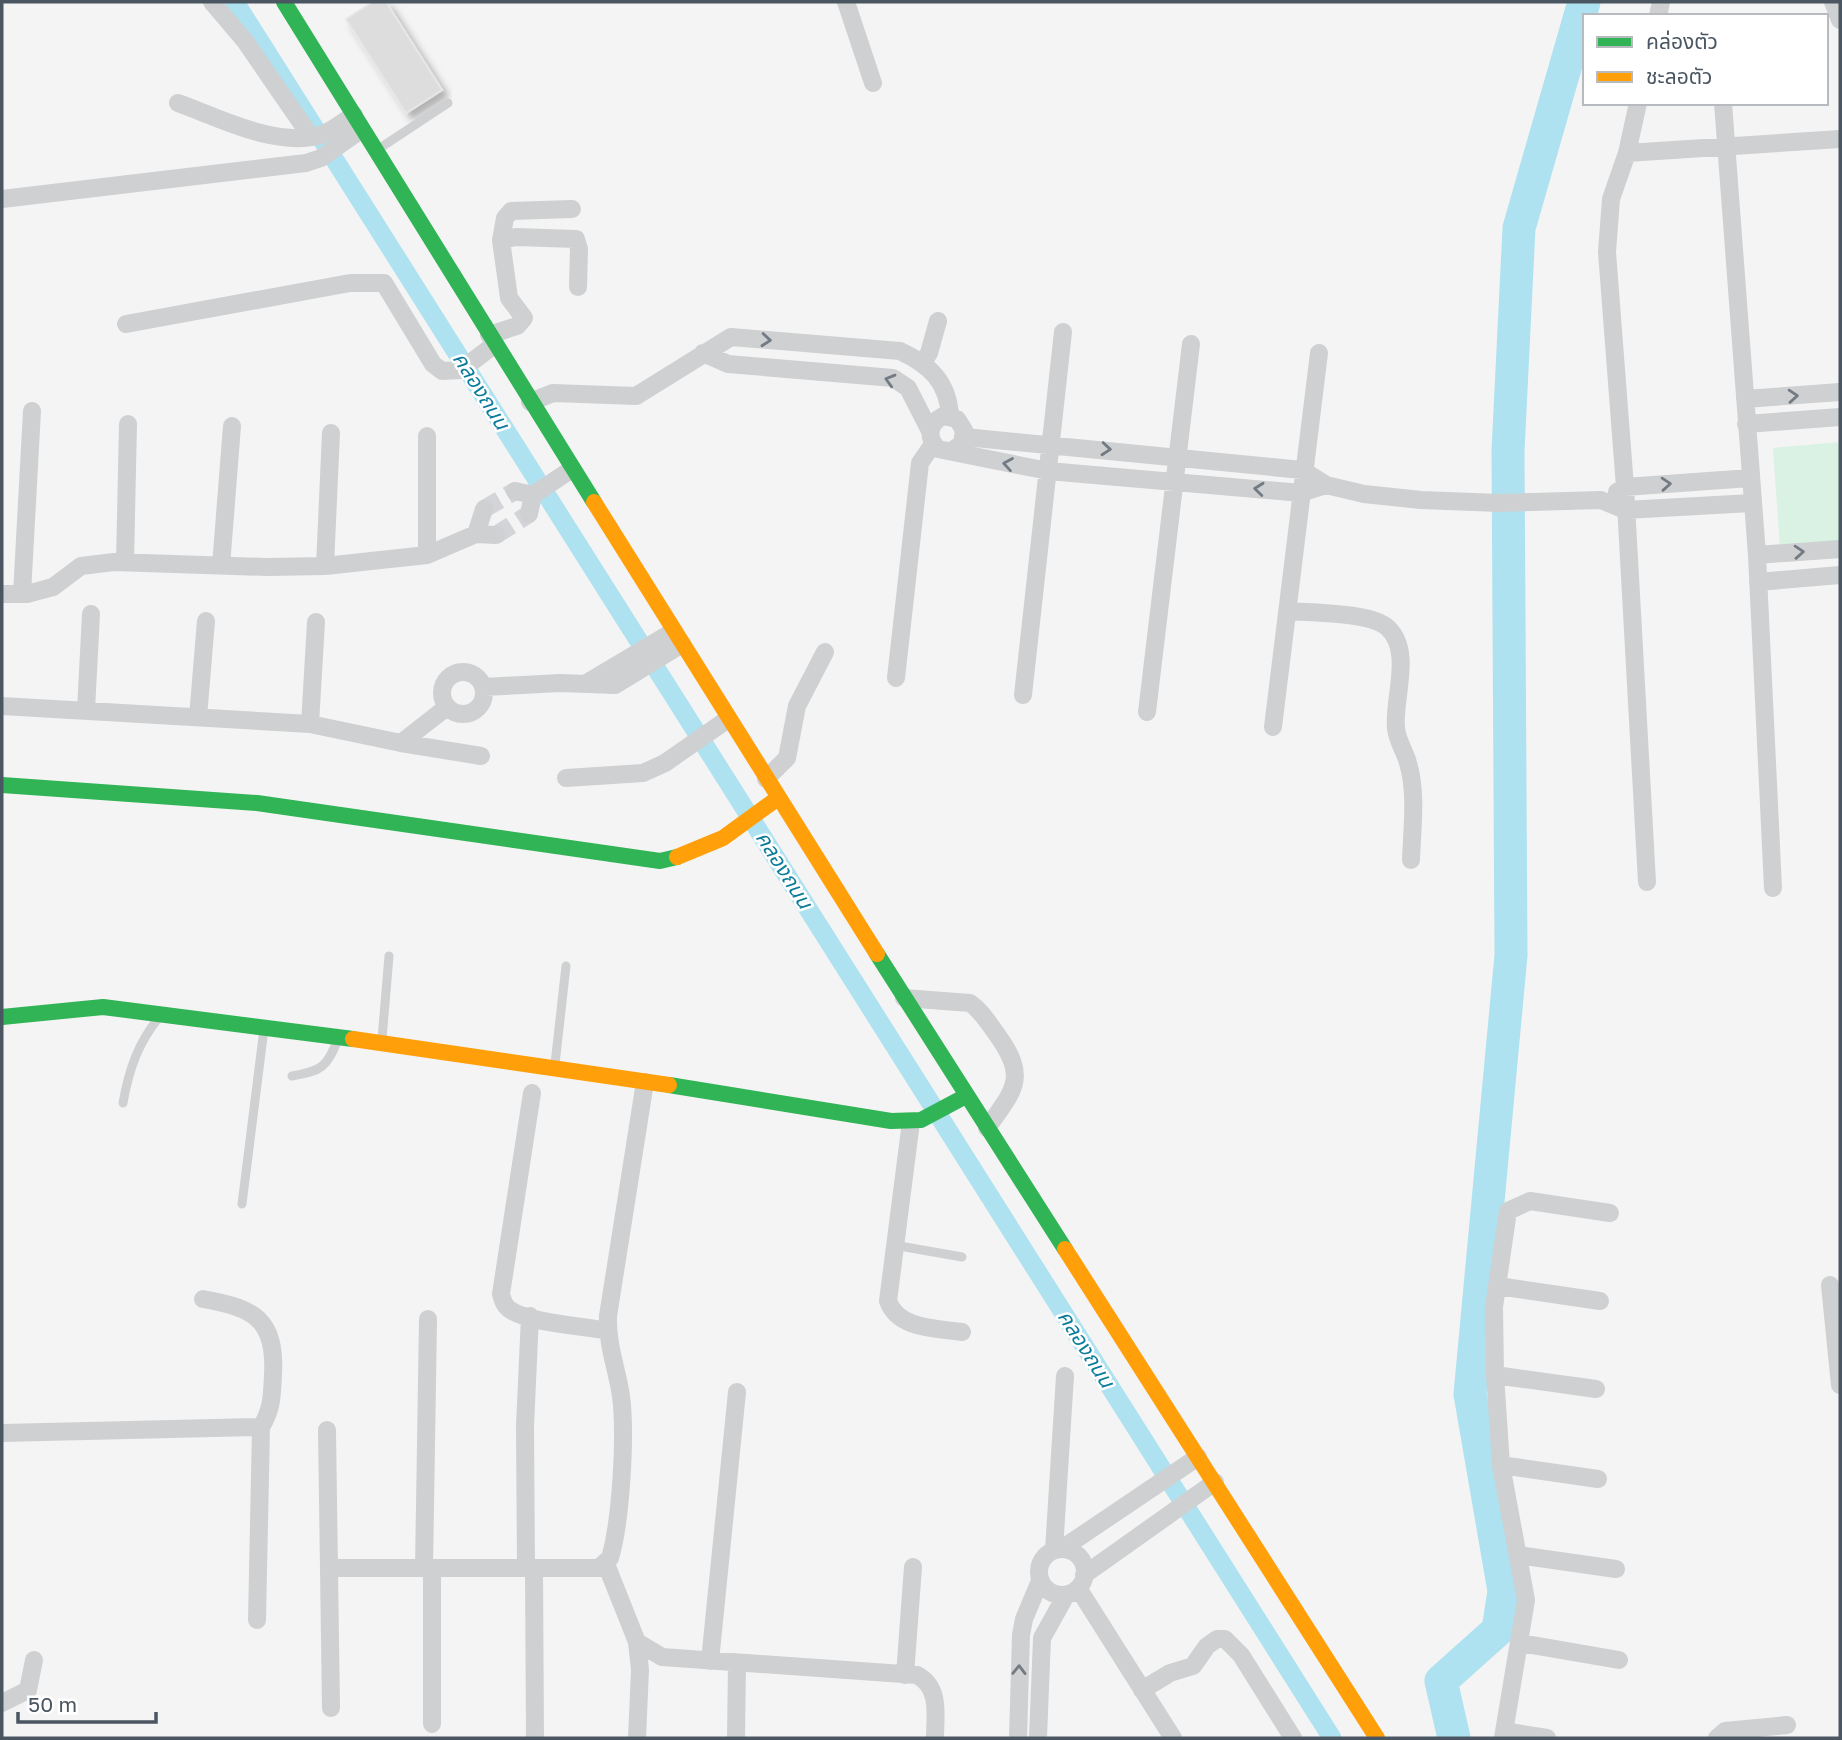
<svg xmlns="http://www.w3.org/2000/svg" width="1842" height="1740" font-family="'Golos Text','Noto Sans Thai',sans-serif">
<defs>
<filter id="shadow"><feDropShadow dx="6" dy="6" stdDeviation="3.5" flood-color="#0004"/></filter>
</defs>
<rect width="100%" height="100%" fill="#f4f4f4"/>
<path fill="#d9f2e3" d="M1840,442V558L1781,562L1773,448Z"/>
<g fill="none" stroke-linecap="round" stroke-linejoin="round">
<path stroke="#aee2f0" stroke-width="19" d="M235,2L1332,1738"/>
<path stroke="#aee2f0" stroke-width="33" d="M1454,1738L1441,1681L1498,1630L1504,1591L1470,1394L1511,955L1508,451L1519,228L1584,2"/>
</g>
<path fill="#ddddde" stroke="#e5e6e7" stroke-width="2" filter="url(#shadow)" d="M373,2H386L442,90L406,113L346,19Z"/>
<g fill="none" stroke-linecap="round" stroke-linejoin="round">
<path stroke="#d2d4d7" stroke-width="18" stroke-dasharray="18 9" stroke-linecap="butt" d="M484,509L515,491
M496,535L529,514"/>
<path stroke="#ced0d2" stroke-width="9" d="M377,150L448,103
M382,1039L389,956
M555,1064L566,966
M292,1076C322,1071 327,1067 338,1039
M123,1103C129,1069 138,1043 160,1016
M242,1204L264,1029
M894,1245L962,1257"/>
<path stroke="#ced0d2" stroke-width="18" d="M212,2L245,41L309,134
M846,2L873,83
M1833,2L1840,20
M1658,16L1661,2
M178,103C220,118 276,148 321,135C332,131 344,121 354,115
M1638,103L1627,153L1611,199L1607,252L1625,487L1647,882
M1723,103L1757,555L1773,888
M1627,153L1840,139
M2,199L306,163L321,158L361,130
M501,240L505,218L511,211L572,209
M126,324L350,283H384L433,364L442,371L461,370L494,345
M489,335L517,326L524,318L509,298L501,240L516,237L576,239L579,249L578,287
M703,353L728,364L893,378L908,388L930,431
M923,362L929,353L938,321
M1745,399L1840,392
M530,402L553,393L636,396L731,337L900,351C930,365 948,382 950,416
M1746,424L1840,417
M965,437L1302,470L1326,485L1364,494L1421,500L1499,503L1601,500L1625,510L1752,503
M951,451L962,444L964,430L957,419L943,416C929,423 926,437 938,449L1048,471L1301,493L1326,485
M515,491L533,495
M1617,492L1625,487L1750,478
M529,514L533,495L572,469
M476,534L484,509
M427,555V436
M1757,555L1840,549
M125,562L128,424
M221,566L232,426
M325,566L331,433
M1758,582L1840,575
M2,594H27L53,587L81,566L114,562L267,567L325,566L427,555L476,534L496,535
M22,594L32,411
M1288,611C1312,613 1371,612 1388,628C1413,652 1393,698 1396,728C1397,741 1405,751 1408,763C1417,793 1412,829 1411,860
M442 693a21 21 0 1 1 42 0a21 21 0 1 1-42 0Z
M896,678L920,463L933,444
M585,684L674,631
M484,687L560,683L615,685L682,644
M1023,695L1063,332
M2,706L310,724L401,743L447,707
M86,710L91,614
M1147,712L1191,344
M198,717L206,621
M310,724L316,622
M1273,727L1319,353
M401,743L481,756
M566,778L643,773L665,763L728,719
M766,779L787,758L797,706L825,652
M904,998L970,1003C982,1011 989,1024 998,1036C1028,1078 1014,1090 987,1128
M532,1093L501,1294C503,1301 504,1305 509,1309C527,1323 584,1326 608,1331
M911,1122L888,1301C898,1329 935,1328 962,1332
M1830,1285L1840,1385
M1498,1286L1600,1301
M203,1299C254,1308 276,1319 273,1375C272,1395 272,1410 261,1427
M1495,1375L1596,1389
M327,1430L331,1708
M2,1433L261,1427L257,1620
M1501,1465L1598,1479
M1063,1548L1198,1457
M1039 1572a23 23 0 1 1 46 0a23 23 0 1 1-46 0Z
M1054,1550L1065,1376
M1518,1555L1616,1569
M606,1564L637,1642L640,1670L637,1738
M329,1568H599L610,1558C621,1521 626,1435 621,1396C617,1369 607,1345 608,1316L645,1082
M424,1568L428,1319
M526,1568L525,1426L530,1316
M534,1568L535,1738
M1084,1575L1215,1482
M1078,1588L1173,1738
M637,1642L662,1657L917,1675C941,1688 935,1715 935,1738
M1521,1643L1619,1660
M710,1661L737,1392
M905,1675L913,1567
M1142,1690L1170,1673L1193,1666L1207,1646L1217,1639H1225L1241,1655L1293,1738
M2,1703L28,1690L34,1660
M432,1724V1568
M1504,1731L1547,1738
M736,1738L737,1663
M1018,1738L1021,1635L1024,1619L1040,1581
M1038,1738L1042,1638L1066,1595
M1503,1738L1526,1600L1501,1465L1495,1375L1494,1307L1508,1211L1530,1201L1610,1213
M1717,1738L1725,1731L1787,1725"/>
<path stroke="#30b455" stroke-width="16" d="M284,2L594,502
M2,785L257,803L660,861L677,857
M877,954L1065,1249
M2,1017L103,1007L353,1039
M669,1085L891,1121L921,1120L966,1096"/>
<path stroke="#ff9f0a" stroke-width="16" d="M594,502L877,954
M677,857L723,838L778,798
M353,1039L669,1085
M1065,1249L1377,1738"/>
</g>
<defs><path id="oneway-chevron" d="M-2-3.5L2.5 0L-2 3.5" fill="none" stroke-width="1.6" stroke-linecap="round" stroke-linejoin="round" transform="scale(1.75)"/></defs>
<g stroke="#727b83">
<use href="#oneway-chevron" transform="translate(766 340) rotate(5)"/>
<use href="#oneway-chevron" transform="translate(890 380) rotate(-164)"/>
<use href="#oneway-chevron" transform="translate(1793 396) rotate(-4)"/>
<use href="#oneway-chevron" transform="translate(1106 449) rotate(5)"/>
<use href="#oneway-chevron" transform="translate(1008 464) rotate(-170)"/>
<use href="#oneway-chevron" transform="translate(1666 484) rotate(-4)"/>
<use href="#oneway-chevron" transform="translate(1259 489) rotate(-174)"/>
<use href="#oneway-chevron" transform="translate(1799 552) rotate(-4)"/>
<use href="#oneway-chevron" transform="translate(1019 1670) rotate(-89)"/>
</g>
<g text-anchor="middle" stroke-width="5" stroke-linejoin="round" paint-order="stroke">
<g font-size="21" font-style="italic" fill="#0c7c9b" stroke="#fff">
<text transform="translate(481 391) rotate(58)" y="7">คลองถนน</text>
<text transform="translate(784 870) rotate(58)" y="7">คลองถนน</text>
<text transform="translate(1086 1349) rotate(58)" y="7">คลองถนน</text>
</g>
</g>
<rect width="1842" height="1740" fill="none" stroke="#4a5661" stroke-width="7"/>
<rect x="1583" y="14" width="245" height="91" fill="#ffffff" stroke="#b7bbc0" stroke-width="2"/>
<rect x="1597" y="37" width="35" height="10" fill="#30b455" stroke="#b7bbc0" stroke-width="2"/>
<text x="1646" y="49" font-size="21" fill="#4a5661">คล่องตัว</text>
<rect x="1597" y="72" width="35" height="10" fill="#ff9f0a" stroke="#b7bbc0" stroke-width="2"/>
<text x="1646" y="84" font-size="21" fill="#4a5661">ชะลอตัว</text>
<path d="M18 1712v10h138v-10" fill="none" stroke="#4a5661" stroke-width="3.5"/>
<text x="28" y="1712" font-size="21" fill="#4a5661" stroke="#ffffff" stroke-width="5" paint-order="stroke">50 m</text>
</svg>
